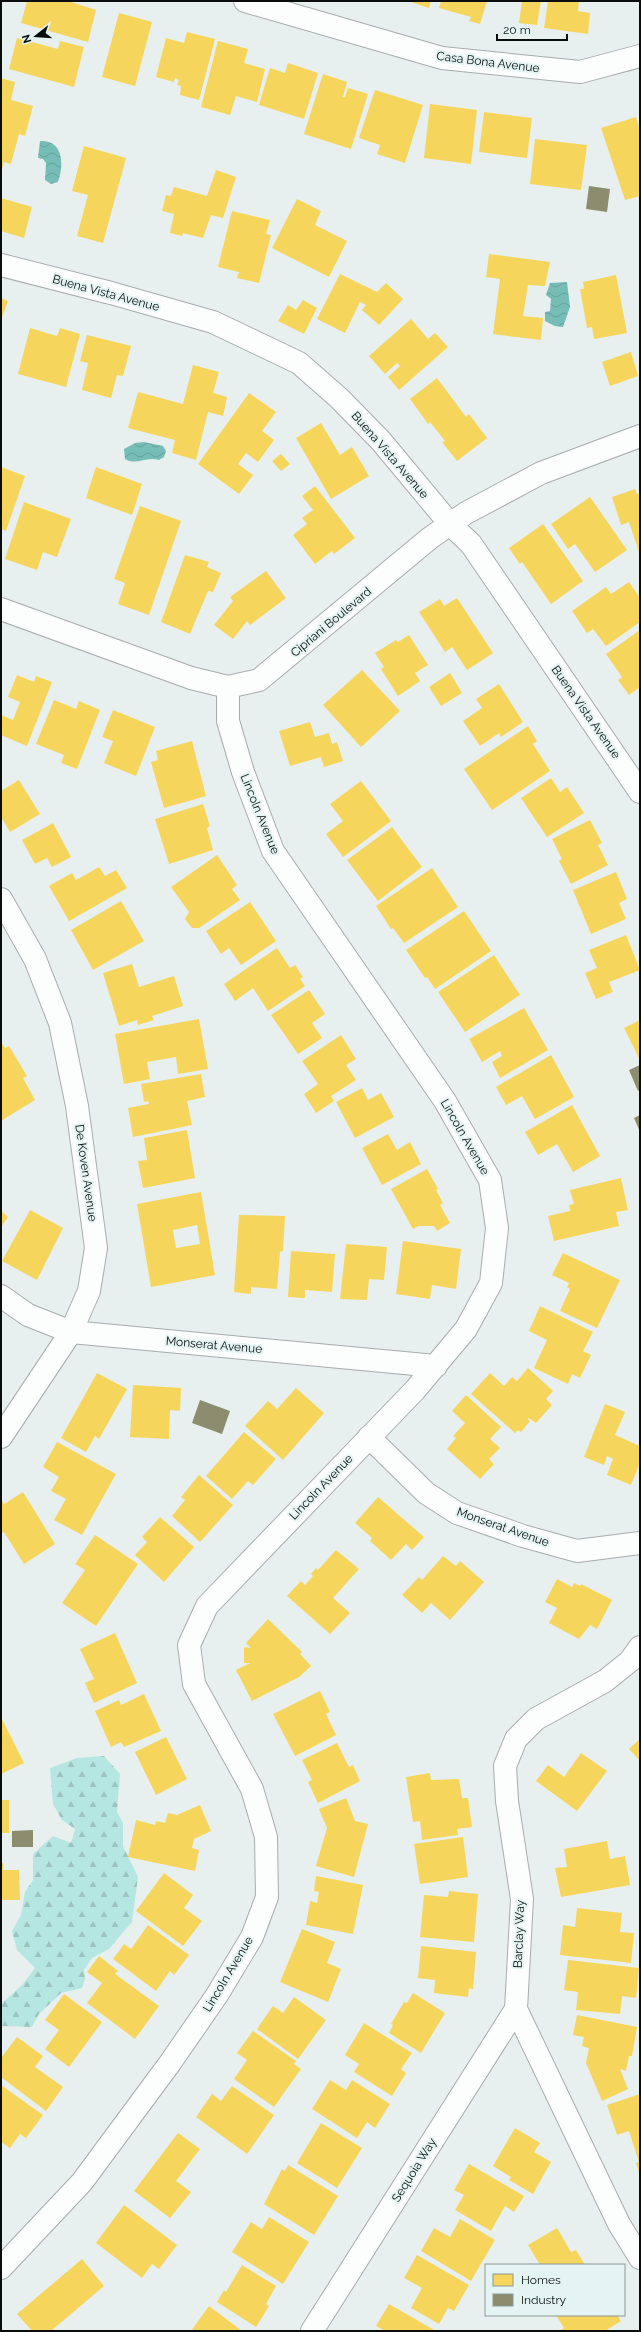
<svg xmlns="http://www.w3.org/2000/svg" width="641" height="2332" font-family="Raleway,sans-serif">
<defs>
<pattern id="forest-firs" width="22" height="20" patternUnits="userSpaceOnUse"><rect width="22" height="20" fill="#b6e6e1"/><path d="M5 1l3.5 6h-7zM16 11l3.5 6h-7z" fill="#9bc4c0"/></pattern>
<pattern id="water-waves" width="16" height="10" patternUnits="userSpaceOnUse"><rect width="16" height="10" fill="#77bdb7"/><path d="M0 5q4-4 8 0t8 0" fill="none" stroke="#66a19c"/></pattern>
</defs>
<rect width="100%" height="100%" fill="#e8f0ef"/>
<path fill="url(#forest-firs)" d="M104,1756L120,1774L117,1812L123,1823V1846L138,1877L132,1922L109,1949L92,1958L84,1970L85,1979L82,1988L61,1993L39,2014L32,2027L1,2026V2004L23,1984L35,1968L17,1950L12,1931L21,1915L25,1892L33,1880V1854L53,1836L71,1843L75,1829L62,1820L53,1804L50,1768L77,1758Z"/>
<path fill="url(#water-waves)" d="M40,141C64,140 64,165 58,182L51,184L45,180L46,163L43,159L38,158Z
M567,282L570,307L563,327L555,326L545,321V312L550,311L551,299L546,295L550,283Z
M144,442L163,446L166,451L164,457L159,460C146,456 136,466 125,459L124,449L135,443Z"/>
<path fill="#f6d55c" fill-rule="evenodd" d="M27,1H68L96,10L88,42L21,23Z
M408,1H431L429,8Z
M441,1H487L480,24L469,21L471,17L439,8Z
M522,1H541L537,25L519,23Z
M548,1H579L578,11L590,13L588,34L544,28Z
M119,13L152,22L135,86L102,77Z
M187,32L215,39L199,100L180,95L181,86L177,85L179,80L175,78L174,82L156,77L166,38L184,43Z
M17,38L58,49L60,41L84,47L74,87L9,69Z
M218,41L248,49L244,63L265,69L257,102L236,96L230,115L201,107Z
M288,63L318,73L304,119L259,105L270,68L285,73Z
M323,74L347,82L343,97H345L348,88L368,94L351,149L304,134Z
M1,78L15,82L11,100L33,106L25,136L19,134L11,164L4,162L1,173Z
M375,90L423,105L405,163L377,154L380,145L359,138Z
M430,104L477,110L471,164L424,158Z
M484,112L532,118L527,158L479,152Z
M636,117L640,130V196L625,200L601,128Z
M535,139L587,145L581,190L530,184Z
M84,146L126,158L103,243L77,236L88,195L72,191Z
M216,170L236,177L223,218L211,215L203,238L183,233L182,236L170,233L174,214L162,211L166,195L171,196L174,187L207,196Z
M1,198L32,207L24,238L1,231Z
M297,199L321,211L315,225L347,241L329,277L272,248Z
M232,211L270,220L266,234L271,235L259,283L237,278L239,272L218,267Z
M489,254L550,262L545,286L528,285L523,316L543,318L541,340L493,334L500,279L486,277Z
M340,274L377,292L386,283L403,299L379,325L362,310L366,305L360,302L345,333L317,319Z
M616,275L627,333L594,339L592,327L587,328L580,289H584L583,282Z
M1,298L8,301L1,320Z
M303,300L317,308L304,334L278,321L288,305L296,310Z
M411,319L428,339L435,333L448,347L399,390L388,377L400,366L397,363L385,374L369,356Z
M30,328L57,336L60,328L80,334L66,387L18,374Z
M87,335L131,346L123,376L117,375L111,398L82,390L88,363L80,361Z
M631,352L638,376L610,386L602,362Z
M193,365L219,372L213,393L227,397L223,416L208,412L196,460L172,453L175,440L128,428L138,392L183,404Z
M437,378L466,417L469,414L487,438L457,461L442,442L445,441L430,422L428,424L410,399Z
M249,393L276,412L262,431L274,440L258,462L246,453L238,464L253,475L239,494L198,464Z
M321,423L340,455L352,447L369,476L331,499L296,438Z
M281,454L290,464L281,471L272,461Z
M1,467L25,476L6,531L1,529Z
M96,467L142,484L132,515L86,498Z
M315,486L355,538L334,554L332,551L315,564L293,535L307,524L302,518L313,510L302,496Z
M635,489L637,494L640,493V555L629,522L621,525L612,497Z
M590,497L627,550L595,572L575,544L568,549L551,524Z
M24,502L71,519L57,557L43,552L37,570L5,559Z
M140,506L181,521L149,615L118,604L125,583L114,579Z
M543,524L583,581L551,604L522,562L520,564L509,548Z
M185,555L209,562L207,567L221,573L213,592L208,591L190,634L161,622Z
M266,571L286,598L250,625L247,621L233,639L214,625L233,601L230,597Z
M629,582L640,598V622L606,646L593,629L587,633L572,611L606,587L611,594Z
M457,598L493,653L467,670L452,647L445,652L419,612L440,599L444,606Z
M640,630V687L629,695L618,680L622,677L606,654Z
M409,635L428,665L415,673L420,681L398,696L381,669L384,667L375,653L396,640L398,642Z
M362,670L400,711L361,747L323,705Z
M450,673L462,693L441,706L429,687Z
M17,675L34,682L36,676L52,682L27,746L1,735V715L13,720L20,702L8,697Z
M499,684L523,722L501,737L499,733L480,746L463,721L482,708L476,699Z
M54,700L76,709L79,701L100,710L77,769L61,763L64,755L36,744Z
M113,710L155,727L136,776L104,763L113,741L102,737Z
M310,722L315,737L329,733L332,744L337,742L343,761L324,767L321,757L290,766L279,731Z
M528,726L537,741L533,744L550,771L492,810L464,769Z
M192,741L206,796L164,808L151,762L158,760L156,751Z
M551,778L560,792L567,787L584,813L547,837L521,798Z
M19,780L40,814L10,832L1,817V791Z
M361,781L391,821L343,857L326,834L343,821L330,804Z
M203,804L210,826L207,828L213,850L169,864L155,819Z
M590,820L602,843L598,845L608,865L571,884L559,861L562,859L552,839Z
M53,823L71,857L52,867L47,858L35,864L22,840Z
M392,827L422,867L378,901L347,860Z
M217,855L237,885L232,889L240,900L199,928H192L185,919L189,912L171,887Z
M99,867L105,876L116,870L127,888L69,921L49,886L72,873L76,880Z
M432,868L458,907L404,943L393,928L391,929L376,906Z
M616,872L627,899L619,903L626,919L591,934L573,890Z
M121,901L144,941L93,970L71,930Z
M250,902L276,941L241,965L229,948L221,954L206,931Z
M464,911L491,951L435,989L427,977L425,978L406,950Z
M626,935L640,970L609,982L613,992L596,999L585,973L597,968L589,950Z
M277,948L290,968L295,965L303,977L300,979L305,986L268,1011L253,988L235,1001L224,984Z
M494,955L520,995L465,1032L438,992Z
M132,964L139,987L174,976L183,1006L152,1016L154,1020L138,1025L137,1020L119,1026L103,973Z
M309,990L325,1014L312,1023L322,1038L298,1054L271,1015Z
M524,1008L548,1050L500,1078L492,1062L502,1056L500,1051L482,1062L469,1039Z
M199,1019L208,1069L178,1074L176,1057L147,1062L150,1079L124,1084L115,1034Z
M640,1020V1060L624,1028Z
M341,1035L356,1059L346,1065L356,1080L331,1096L334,1101L316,1113L304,1094L318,1084L302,1061Z
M1,1042L5,1048L9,1046L27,1076L23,1078L35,1100L1,1121Z
M551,1055L574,1097L535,1119L522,1096L506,1105L496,1087Z
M201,1074L205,1097L187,1101L192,1125L133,1137L128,1108L149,1104L148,1101L144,1102L141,1084Z
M362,1088L368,1100L381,1093L394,1117L355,1138L336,1102Z
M572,1105L600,1156L573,1172L557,1144L538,1155L525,1132Z
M187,1130L195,1178L143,1188L138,1161L147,1160L144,1138Z
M388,1134L397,1150L410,1142L421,1164L382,1185L362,1148Z
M427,1169L438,1189L436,1190L443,1203L440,1205L450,1223L437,1231L434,1226H418L413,1229L391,1189Z
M621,1178L628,1210L616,1212L619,1226L554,1241L548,1216L570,1211L569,1205L574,1204L570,1190Z
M201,1192L215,1275L151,1287L137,1204ZM197,1225L200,1244L176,1248L173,1230Z
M30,1210L63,1228L37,1280L2,1261Z
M1,1211L8,1217L1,1227Z
M239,1215L285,1216L283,1251L280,1252L277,1289L251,1287V1294L234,1292Z
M403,1241L461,1249L456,1289L432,1285L430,1299L396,1294Z
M346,1244L387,1247L384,1280L369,1279L367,1300L340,1299Z
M291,1251L335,1254L332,1292L305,1290V1298L288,1297Z
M563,1253L620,1280L597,1328L560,1311L570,1289L567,1287L569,1283L552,1275Z
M540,1306L593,1332L583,1351L591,1355L580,1378L572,1374L568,1384L534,1368L547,1340L529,1331Z
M528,1368L553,1391L546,1399L552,1405L536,1423L529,1418L528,1419L530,1421L521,1432L518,1430L515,1433L471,1394L490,1373L504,1386L512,1377L517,1381Z
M97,1373L127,1389L99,1439L95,1436L86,1452L61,1438Z
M133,1385L181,1388L180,1411L170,1410L169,1439L130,1437Z
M296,1388L324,1413L283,1460L245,1426L268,1401L277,1409Z
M466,1395L501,1427L490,1439L500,1448L489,1459L494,1464L480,1479L447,1449L456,1438L453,1436L465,1423L452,1411Z
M605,1404L625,1412L615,1435L640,1446V1463L631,1485L607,1475L613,1459L607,1456L604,1465L584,1457Z
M244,1432L276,1459L253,1485L248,1481L232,1499L206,1476Z
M57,1442L116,1474L82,1535L54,1520L66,1499L51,1491L59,1477L43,1467Z
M199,1475L233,1505L200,1542L172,1516L185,1500L181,1497Z
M23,1492L55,1544L24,1564L4,1532L1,1534V1499L4,1504Z
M378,1497L424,1537L412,1550L406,1544L391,1560L370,1541L372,1538L355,1523Z
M160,1517L194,1547L164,1582L135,1555L147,1542L142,1537Z
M95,1535L138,1564L96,1626L62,1603L85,1570L75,1564Z
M336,1550L359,1569L333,1598L350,1613L330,1634L287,1596L301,1581L305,1585L313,1576L311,1574L316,1568L318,1570Z
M443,1556L456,1566L460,1561L484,1582L450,1620L431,1603L422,1613L402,1595L419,1577L422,1580Z
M557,1579L572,1587L574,1583L580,1586L581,1584L612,1600L597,1629L590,1625L579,1639L549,1623L557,1608L545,1602Z
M268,1619L302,1652L300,1654L311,1666L299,1677L252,1701L236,1670L250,1663H244V1647L251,1648L246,1643Z
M115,1633L137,1683L94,1703L85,1683L94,1679L80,1649Z
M320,1691L330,1712L326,1714L336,1735L295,1756L273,1714Z
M144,1694L161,1731L124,1747L121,1742L111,1747L95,1711L119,1700L121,1705Z
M1,1717L24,1763L1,1774Z
M166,1737L187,1779L156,1795L135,1752Z
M640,1739V1761L629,1749Z
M337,1743L349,1767L353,1765L360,1781L318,1803L308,1782L312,1780L302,1760Z
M581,1753L607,1771L577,1811L536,1781L548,1765L564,1777Z
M430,1773L431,1780L459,1779L462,1798H468L472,1827L457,1829L458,1835L422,1840L420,1821L413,1822L406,1777Z
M346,1798L355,1821L368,1824L354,1877L316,1866L327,1828L319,1809Z
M1,1800H9V1833H1Z
M200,1805L211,1831L194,1839L192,1848L199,1850L195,1871L128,1857L136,1820L155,1825L156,1821L165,1823L168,1813L177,1815Z
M463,1837L468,1877L420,1884L414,1844Z
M607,1841L610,1859L625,1856L630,1885L561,1897L555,1868L567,1867L564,1849Z
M1,1863H3V1870H19L20,1900H1Z
M164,1873L193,1895L184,1908L202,1921L183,1946L136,1911Z
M316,1876L363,1885L353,1934L306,1925L310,1901L317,1903L319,1892L314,1891Z
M449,1891L478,1894L474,1942L420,1937L424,1895L448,1897Z
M577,1908L622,1913L620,1932L634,1933L631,1963L560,1955L563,1925L575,1927Z
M148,1925L189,1955L174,1975L170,1971L156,1991L113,1959L124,1944L131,1949Z
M302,1929L335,1942L327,1963L341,1969L328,2002L280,1982Z
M421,1946L476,1952L473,1989L469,1988L468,1997L434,1993L435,1980L418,1978Z
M99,1956L118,1971L115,1974L159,2006L135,2039L87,2003L102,1983L87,1972Z
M568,1960L639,1968L636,1998L622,1996L620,2014L576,2010L578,1992L564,1990Z
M413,1993L445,2013L421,2053L389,2033L393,2025L391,2024L404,2002L407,2003Z
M64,1994L102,2022L69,2067L45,2049L59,2030L45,2020Z
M294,1997L326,2020L298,2059L257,2029L273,2006L283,2013Z
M577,2015L637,2027L632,2056H629L626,2071L620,2069L628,2089L602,2101L586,2063L589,2048L582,2046L584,2037L573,2035Z
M364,2023L412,2053L401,2069L406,2073L392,2096L354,2072L359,2064L345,2055Z
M253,2031L296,2061L294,2064L301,2069L274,2107L234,2079L247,2060L237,2053Z
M17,2037L43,2056L35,2067L63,2087L46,2111L1,2077V2058Z
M330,2080L346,2090L352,2080L390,2104L375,2128L367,2122L357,2138L312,2109Z
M1,2085L43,2115L26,2138L20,2134L10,2148L1,2142Z
M232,2086L274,2115L247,2154L196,2117L212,2094L221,2101Z
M640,2094V2175L636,2163L639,2162L629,2131L617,2135L607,2105Z
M321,2123L362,2148L337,2188L297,2163Z
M515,2128L540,2143L534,2152L551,2162L533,2194L509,2180L511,2177L493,2166Z
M178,2133L200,2149L176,2181L191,2192L170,2218L134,2191Z
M469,2164L524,2196L514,2212L505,2206L491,2231L455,2210L464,2195L454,2190Z
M288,2165L338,2196L314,2235L264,2204L282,2169L285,2171Z
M124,2205L177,2245L159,2269L152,2264L142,2278L96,2243Z
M269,2217L309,2242L283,2284L232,2252L251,2222L262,2229Z
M460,2219L495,2240L471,2281L421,2251L434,2228L450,2237Z
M557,2228L571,2252L576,2250L585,2265H540L528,2245Z
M417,2255L469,2285L454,2311L448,2308L439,2324L411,2308L422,2288L404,2278Z
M82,2259L104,2286L51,2331H32L17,2314Z
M242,2265L276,2286L266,2304L269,2306L256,2327L217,2302L224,2290L226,2292Z
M389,2304L436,2331H385L376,2326Z
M209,2306L242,2331H191Z
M556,2315H617L621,2321L605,2331H559L564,2328Z"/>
<path fill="#8c8c6e" d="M589,186L610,189L607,212L586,209Z
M640,1065V1090L638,1091L629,1070Z
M640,1115V1132L634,1118Z
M200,1400L230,1411L222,1434L192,1423Z
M33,1830V1847H12V1831Z"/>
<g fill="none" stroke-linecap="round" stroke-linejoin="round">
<g stroke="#a7acac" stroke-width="24">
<path id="minor" d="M245,1L442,58L580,72L640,56
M1,265L111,293L213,322L299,363L339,398L381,441L450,524L471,544L640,792
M1,609L191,678L228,687L259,680L430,538L466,513L541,473L640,436
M1,899L35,959L60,1023L77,1106L96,1248L89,1291L71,1332L1,1437
M1,1296L28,1315L71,1332L436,1366
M369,1437L426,1493L457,1513L523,1536L577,1551L640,1543
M640,1647L630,1661L605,1681L536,1719L516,1739L505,1766L507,1801L522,1899L516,2009L619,2224L640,2258
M1,2268L82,2182L170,2063L217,1995L252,1937L267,1897L266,1837L252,1789L194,1684L189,1645L207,1606L415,1390L466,1329L491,1283L497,1228L490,1180L445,1101L273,851L243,772L228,721V687
M312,2331L516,2009"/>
</g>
<use href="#minor" stroke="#fcfdfd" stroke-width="22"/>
</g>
<g text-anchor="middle" stroke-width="4" stroke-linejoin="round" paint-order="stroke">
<g font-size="12" fill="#090e0d" stroke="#e4f4f2">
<text transform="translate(488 62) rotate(7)" y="4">Casa Bona Avenue</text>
<text transform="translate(106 293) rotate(15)" y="4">Buena Vista Avenue</text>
<text transform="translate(390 455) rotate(49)" y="4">Buena Vista Avenue</text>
<text transform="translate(331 622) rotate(-40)" y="4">Cipriani Boulevard</text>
<text transform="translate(586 712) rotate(55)" y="4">Buena Vista Avenue</text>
<text transform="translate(260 814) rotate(68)" y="4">Lincoln Avenue</text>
<text transform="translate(465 1137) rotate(60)" y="4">Lincoln Avenue</text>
<text transform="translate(86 1173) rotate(82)" y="4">De Koven Avenue</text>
<text transform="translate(214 1345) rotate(5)" y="4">Monserat Avenue</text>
<text transform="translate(321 1487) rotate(-46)" y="4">Lincoln Avenue</text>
<text transform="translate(503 1527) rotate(19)" y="4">Monserat Avenue</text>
<text transform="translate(519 1934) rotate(-88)" y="4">Barclay Way</text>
<text transform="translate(228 1974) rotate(-59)" y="4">Lincoln Avenue</text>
<text transform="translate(414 2170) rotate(-58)" y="4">Sequoia Way</text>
</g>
</g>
<rect width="641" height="2332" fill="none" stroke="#090e0d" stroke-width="4"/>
<rect x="485" y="2264" width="140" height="52" fill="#e4f4f2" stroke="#8c9896"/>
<rect x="493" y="2274" width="20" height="12" fill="#f6d55c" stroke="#8c9896"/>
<text x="521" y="2284" font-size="12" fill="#090e0d">Homes</text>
<rect x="493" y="2294" width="20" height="12" fill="#8c8c6e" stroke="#8c9896"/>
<text x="521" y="2304" font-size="12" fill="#090e0d">Industry</text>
<g transform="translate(36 36) rotate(253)" stroke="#e4f4f2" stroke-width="3" paint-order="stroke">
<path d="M0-3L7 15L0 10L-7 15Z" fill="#090e0d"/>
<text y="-6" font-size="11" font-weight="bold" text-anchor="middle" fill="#090e0d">N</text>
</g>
<path d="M497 34v6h70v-6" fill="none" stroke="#090e0d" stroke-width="2"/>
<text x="503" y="34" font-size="12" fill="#090e0d" stroke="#e4f4f2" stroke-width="3" paint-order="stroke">20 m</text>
</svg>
